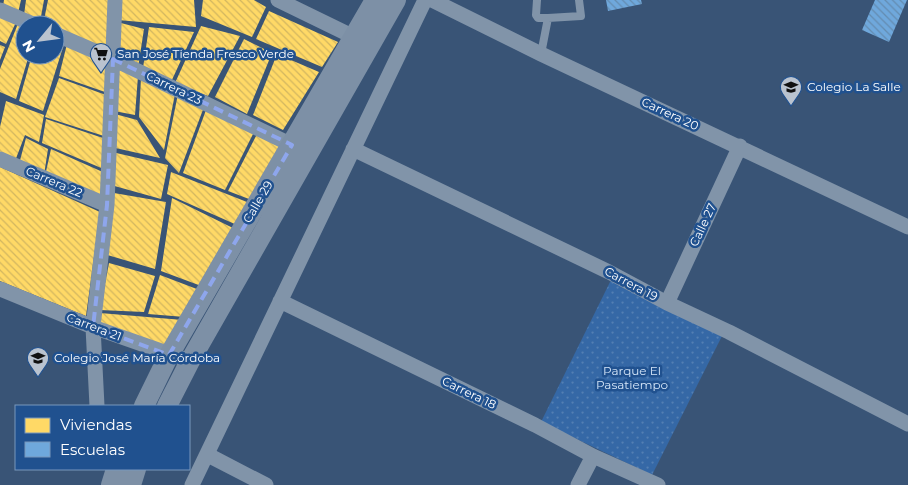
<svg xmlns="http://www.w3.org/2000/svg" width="908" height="485" font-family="Montserrat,sans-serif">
<defs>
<pattern id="park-dots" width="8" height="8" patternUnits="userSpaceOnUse" patternTransform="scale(1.25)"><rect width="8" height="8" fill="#3568a6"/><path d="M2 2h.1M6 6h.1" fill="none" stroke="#537fb3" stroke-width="1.8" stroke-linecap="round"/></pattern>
<pattern id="homes-back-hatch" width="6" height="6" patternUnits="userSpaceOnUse" patternTransform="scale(1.25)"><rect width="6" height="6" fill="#ffd966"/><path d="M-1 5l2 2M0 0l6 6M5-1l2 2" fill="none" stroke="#d2b660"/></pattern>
<pattern id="schools-back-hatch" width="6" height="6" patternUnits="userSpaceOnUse" patternTransform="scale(1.25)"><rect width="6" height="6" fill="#6fa8dc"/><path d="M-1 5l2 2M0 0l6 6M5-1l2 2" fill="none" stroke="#648cb1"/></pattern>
</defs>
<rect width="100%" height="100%" fill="#395476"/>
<path fill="url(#park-dots)" d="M611,280L722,336L652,475L541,422Z"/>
<path fill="url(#homes-back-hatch)" d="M4,0H21L18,13L3,6Z
M26,0H44L40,22L24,15Z
M48,0H111L108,53L55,31V25H43Z
M120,0H194L196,27L118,20Z
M203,0H254L266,7L252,37L201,16Z
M269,11L338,42L322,67L256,39Z
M0,13L17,20L6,44L0,41Z
M19,21L25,24V55H29L16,99L0,92V69Z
M117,22L144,29L138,68L116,57Z
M201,26L240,36L208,96L175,83Z
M149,27L194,32L171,82L143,68Z
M55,39L64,44L43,111L19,101L32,55H55Z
M244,39L272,53L247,114L215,97Z
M67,44L106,63L105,92L59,76Z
M0,45L5,47L0,60Z
M277,54L319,72L283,130L253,115Z
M117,69L138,76L135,115L114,111Z
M59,78L106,95L107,137L45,117Z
M141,78L175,94L164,150L139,117Z
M178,94L204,107L179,173L165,158Z
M6,101L44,115L39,142L25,135L15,161L0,155V127Z
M206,110L254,132L225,190L183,173Z
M115,114L137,120L160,158L111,147Z
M46,119L106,139V170L42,143Z
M257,134L284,146L249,199L228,191Z
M26,138L48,149L44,175L19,164Z
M51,149L105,173V201L45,176Z
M112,152L168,165L161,199L111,185Z
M0,167L100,212L86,316L0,281Z
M171,172L247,202L237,225L167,194Z
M114,193L166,202L155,269L104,254Z
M172,198L235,229L204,287L161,271Z
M109,263L155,276L144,312L100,310Z
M160,275L202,291L185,317L148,314Z
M100,313L183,320L167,350L99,326Z"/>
<path fill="url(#schools-back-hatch)" d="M606,0H641L642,4L608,11Z
M875,0H907L889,42L862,30Z"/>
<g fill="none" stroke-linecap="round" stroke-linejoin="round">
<path stroke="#8194a9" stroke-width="8" d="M537,0L536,15L538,18H548
M541,54L548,18L581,16L579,0"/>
<path stroke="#8194a9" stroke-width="15" d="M278,0L354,37
M432,0L541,54L908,227
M0,10L35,25
M55,34L113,59L292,145
M353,149L609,272L667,303L729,332L908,424
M0,159L107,205
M0,289L93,327L190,361
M280,301L535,425L593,456L658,485
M667,303L740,146
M97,406L93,327L107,205L115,0
M208,455L266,485
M192,485L425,0
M578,485L593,456"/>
<path stroke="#7d90a6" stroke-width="20" d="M144,406L169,355L375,0
M167,406L190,361L396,0
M111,485L116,469
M131,485L136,469"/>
</g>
<path fill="none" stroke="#8ea6ec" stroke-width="4" stroke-dasharray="10 6" stroke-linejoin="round" d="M113,59L292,145L169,355L93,327L107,205Z"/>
<defs>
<g id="supermarket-pin" transform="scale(1.125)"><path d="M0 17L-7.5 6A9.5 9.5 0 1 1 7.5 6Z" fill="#bac3cf" stroke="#20518f"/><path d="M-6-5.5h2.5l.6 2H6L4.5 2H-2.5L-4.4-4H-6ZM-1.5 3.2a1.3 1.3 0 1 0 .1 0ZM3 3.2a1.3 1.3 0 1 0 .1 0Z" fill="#111"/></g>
<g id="school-pin" transform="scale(1.125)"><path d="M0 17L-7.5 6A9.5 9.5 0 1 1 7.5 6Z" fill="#bac3cf" stroke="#20518f"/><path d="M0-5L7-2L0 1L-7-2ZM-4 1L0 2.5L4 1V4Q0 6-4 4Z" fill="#111"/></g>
</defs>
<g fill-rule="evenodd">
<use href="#supermarket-pin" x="101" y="54"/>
<use href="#school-pin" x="791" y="87"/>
<use href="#school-pin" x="38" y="358"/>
</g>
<g text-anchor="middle" stroke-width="5" stroke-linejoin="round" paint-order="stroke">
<g font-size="12" fill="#fff" stroke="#20518f" text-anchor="start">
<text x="117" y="58">San José Tienda Fresco Verde</text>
<text x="807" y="91">Colegio La Salle</text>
<text x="54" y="362">Colegio José María Córdoba</text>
</g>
<g font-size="12" fill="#fff" stroke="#20518f">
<text transform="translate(174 88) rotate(26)" y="4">Carrera 23</text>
<text transform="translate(670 114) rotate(25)" y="4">Carrera 20</text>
<text transform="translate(54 182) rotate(23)" y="4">Carrera 22</text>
<text transform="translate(258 202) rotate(-60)" y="4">Calle 29</text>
<text transform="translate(703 225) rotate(-65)" y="4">Calle 27</text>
<text transform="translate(631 284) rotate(28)" y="4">Carrera 19</text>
<text transform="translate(94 327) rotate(21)" y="4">Carrera 21</text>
<text transform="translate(469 393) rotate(26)" y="4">Carrera 18</text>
</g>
<g font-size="12" fill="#d5e6f9" stroke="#20518f">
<text x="632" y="375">Parque El<tspan x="632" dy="14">Pasatiempo</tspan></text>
</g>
</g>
<rect x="15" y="405" width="175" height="65" fill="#20518f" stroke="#7997bc"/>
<rect x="25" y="418" width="25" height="15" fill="#ffd966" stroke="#7997bc"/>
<text x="60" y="430" font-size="15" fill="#ffffff">Viviendas</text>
<rect x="25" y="442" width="25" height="15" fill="#6fa8dc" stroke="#7997bc"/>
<text x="60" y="455" font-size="15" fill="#ffffff">Escuelas</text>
<g transform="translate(40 40) rotate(241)"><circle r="24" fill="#20518f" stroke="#7997bc"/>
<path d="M0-4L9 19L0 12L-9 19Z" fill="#bac3cf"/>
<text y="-8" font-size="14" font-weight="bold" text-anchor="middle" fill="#ffffff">N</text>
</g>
</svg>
